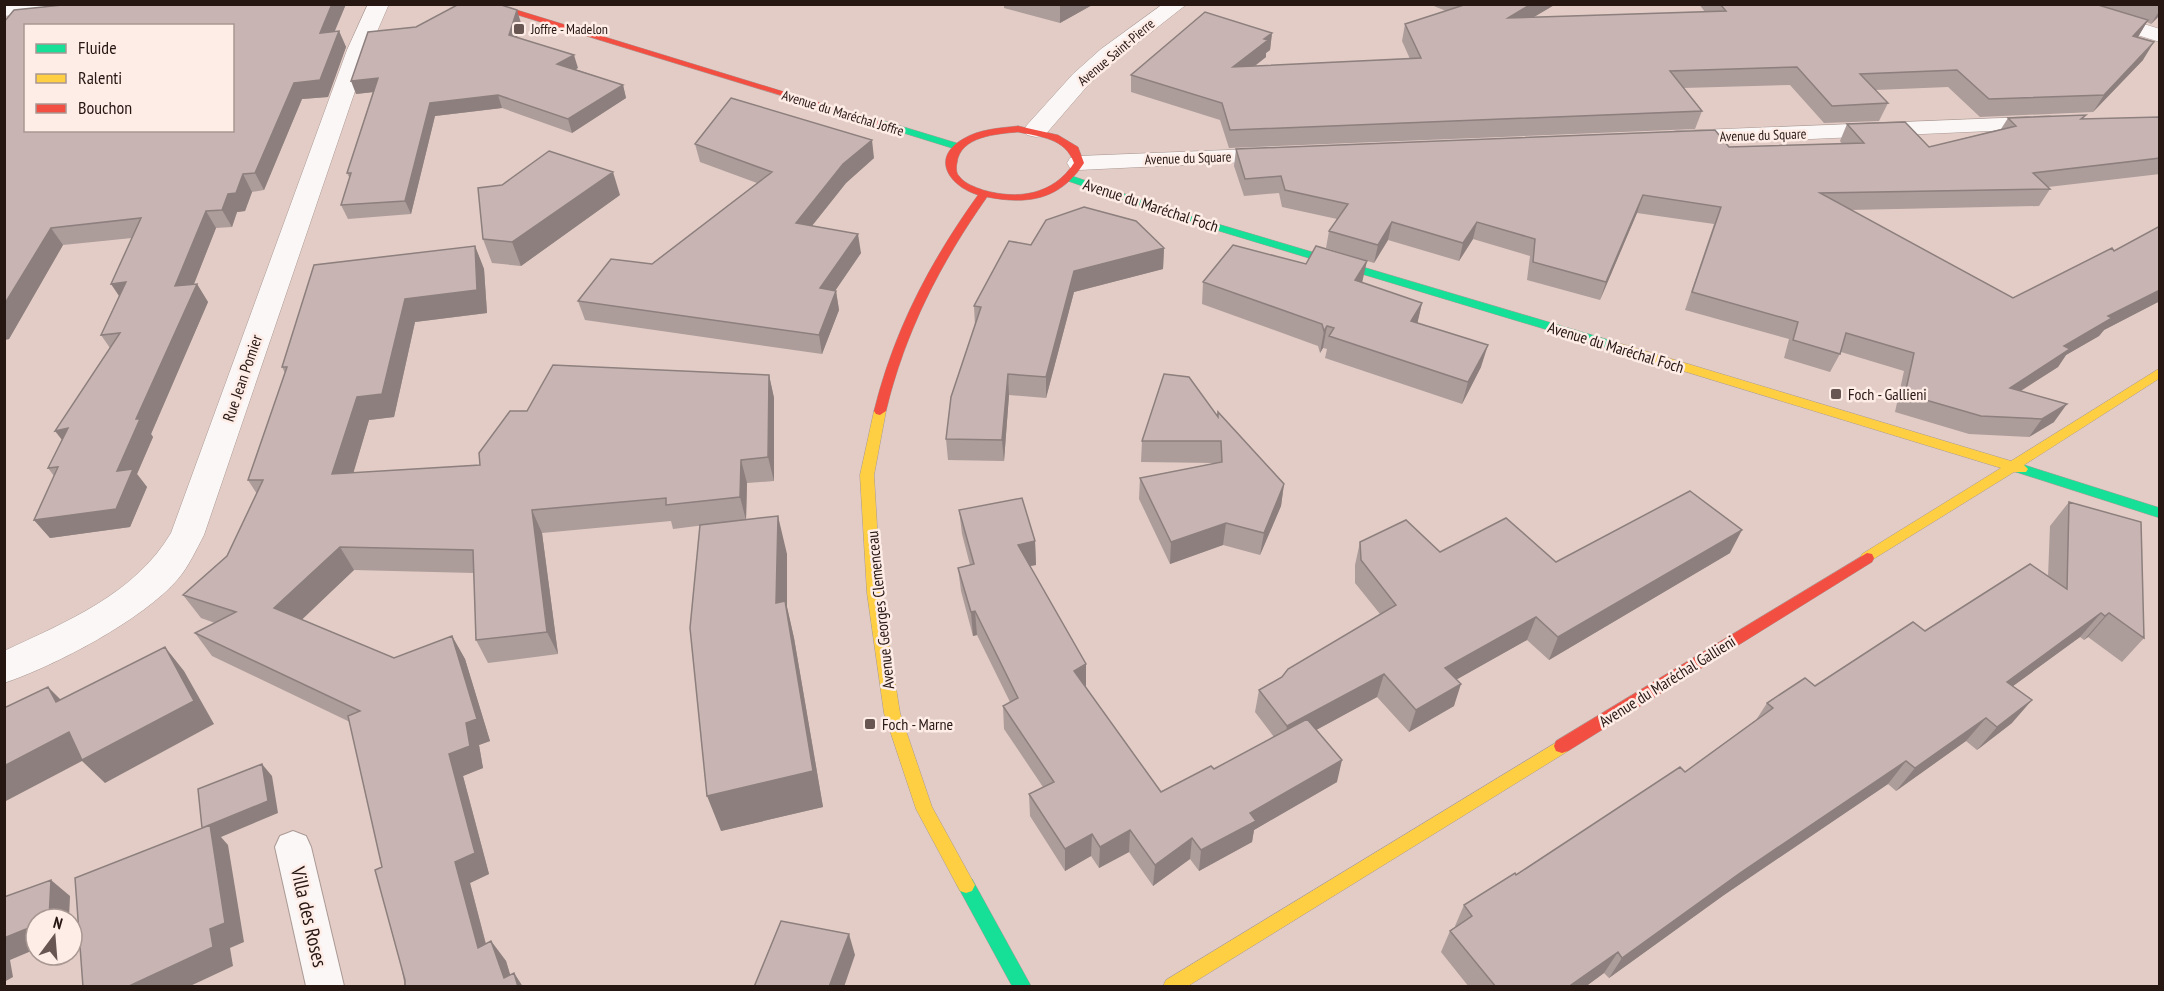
<svg xmlns="http://www.w3.org/2000/svg" width="2164" height="991" font-family="'PT Sans Narrow',sans-serif">
<rect width="100%" height="100%" fill="#e3ccc6"/>
<g fill="none" stroke-linecap="round" stroke-linejoin="round">
<g stroke="#aa9994" stroke-width="2">
<path id="lane" d="M293,831L306,836L311,847L344,986H306L275,847L280,836Z"/>
</g>
<g stroke="#aa9994" stroke-width="1">
<path id="street" d="M4,4H85L82,8L75,10L4,16Z
M368,4H389L369,50L204,535C196,550 189,566 178,579C144,619 55,666 4,683V651C66,622 135,594 171,533L347,50Z
M1163,4H1187L1117,59L1089,84L1045,135L1036,137L1027,135L1024,130L1027,125L1073,74L1101,49Z
M2046,4H2080L2160,29V42L2049,8Z
M2050,116L2058,118L2062,123L2058,128L1676,145L1667,143L1664,138L1667,133L1676,131Z
M1279,148L1288,150L1291,155L1288,160L1079,170L1070,168L1067,163L1070,158L1079,156Z"/>
</g>
<g stroke="#aa9994" stroke-width="1">
<path id="fast" d="M884,121L963,145L964,147L959,150L955,149L881,126V122Z
M1072,176L1184,214L1619,343L1621,346L1615,350L1611,349L1176,218L1068,181L1067,179Z
M2021,464L2160,508V518L2016,472L2014,469L2016,466Z
M966,877L972,879L1031,986H1012L957,885L960,879Z"/>
</g>
<g stroke="#aa9994" stroke-width="1">
<path id="slow" d="M1615,342L2011,461L2160,368V378L2024,465L2028,469L2026,472H2014L1867,563L1862,562L1860,558L1862,554L2001,468L1611,349L1609,346Z
M880,407L886,411L874,475L881,593L900,713L932,807L975,885L972,891L966,893L960,891L916,809L884,713L867,593L860,475L874,411Z
M1562,739L1568,741L1570,746L1568,751L1188,986H1163L1166,980Z"/>
</g>
<g stroke="#aa9994" stroke-width="1">
<path id="jam" d="M482,4H497L889,124L881,126Z
M1018,126L1058,135L1078,147L1084,163C1060,200 1028,205 987,197C940,264 905,332 886,411L880,415L876,414L874,411C894,330 930,262 978,195C949,186 930,158 963,139C979,129 1000,128 1018,126ZM1018,132C1041,137 1065,138 1074,163C1053,195 1018,200 983,190C975,187 965,184 959,176C956,173 956,167 957,163C960,136 997,134 1018,132Z
M1867,553L1872,554L1874,558L1872,562L1568,751L1562,753L1556,751L1554,746L1556,741Z"/>
</g>
<use href="#lane" fill="#fbf7f6" fill-rule="evenodd"/>
<use href="#street" fill="#fbf7f6" fill-rule="evenodd"/>
<use href="#fast" fill="#16e098" fill-rule="evenodd"/>
<use href="#slow" fill="#ffcf43" fill-rule="evenodd"/>
<use href="#jam" fill="#f24e42" fill-rule="evenodd"/>
</g>
<path fill="#ac9c9a" fill-rule="evenodd" d="M346,4L335,31H339L346,47L328,97L302,99L264,190L252,192L245,211L237,212L232,227L216,228L194,284H197L208,302L151,434L153,437L137,474L147,487L130,527L50,538L34,520L54,476L48,468L110,348L101,335L119,296L132,238L63,245L9,339L4,340V22ZM26,26H232V130H26Z
M1004,4H1094L1060,23L1004,8Z
M1429,4H1556L1534,17L1705,12L1699,4H2160V15L2151,24L2147,22L2138,37L2143,60L2093,112L1980,117L1948,87L1875,90L1888,103L1879,121L1824,123L1790,85L1683,88L1702,111L1695,129L1229,148L1220,120L1131,92V75L1272,33L1270,50L1266,53V57L1255,66L1410,59L1402,41L1405,24L1446,11Z
M521,23L517,37L578,68L575,69L623,85L626,98L572,133L502,108L435,116L411,214L348,219L341,205L350,179L347,173L373,92L356,94Z
M2086,115L2083,119L2160,117V174L2048,187L2050,189L2039,206L1850,210L2013,298L2114,251L2160,226V301L2104,330L2099,336L2066,355L2058,367L2021,391L2054,422L2029,437L1969,434L1895,412L1904,371L1841,352L1830,372L1784,358L1789,339L1685,310L1714,224L1637,213L1600,300L1527,280L1530,256L1473,239L1459,261L1388,240L1374,263L1326,248L1329,231L1337,219L1282,207L1279,193L1244,196L1234,166L1236,149L1729,147L1842,144L1840,141L1847,124L1929,147L2001,129L2008,118Z
M695,144L874,158L846,183L812,226L861,253L835,291H836L839,310L822,354L585,320L578,301L652,264L757,183L700,162Z
M620,195L521,266L492,263L483,239Z
M1031,245L1164,248L1163,269L1074,292L1046,398L1009,395L1004,461L948,460L946,439L975,326L974,306Z
M475,246L484,269L487,313L415,322L394,417L369,420L353,473L480,465L527,411L769,375L774,398V481L747,483L746,520L787,554V607L794,638L823,807L721,831V523L673,529L671,521L542,533L558,654L488,663L476,640L474,573L354,570L301,619L394,658L452,636L465,659L490,741L479,745L483,768L463,776L489,874L470,883L486,944L491,941L506,961L510,975L514,973L523,987H405L382,867L350,722L212,656L195,633L215,623L201,618L183,595L227,556L257,494L248,480L285,373L282,367Z
M1203,282L1362,283L1422,303L1417,323L1481,367L1462,404L1325,358L1327,349L1323,348L1320,353L1318,346L1202,304Z
M1218,412L1284,484L1281,506L1260,555L1223,545L1170,564L1139,499L1140,478L1215,463L1141,462L1142,441L1217,415Z
M2069,502L2144,638L2122,662L2088,637L2084,640L2080,637L2013,686L2012,723L1977,750L1966,741L1896,791L1888,784L1724,895L1609,978L1604,973L1585,987H1469L1441,952L1450,931L1456,927L1455,926L1464,905L1516,875L1685,772L1756,720L1767,703L1815,686L1925,631L2048,577L2050,526Z
M959,510L1035,541L1036,565L1030,566L1086,688L1161,792L1214,769L1274,737L1255,712L1259,690L1282,677L1380,614L1355,583V565L1360,542L1440,552L1556,562L1730,553L1549,660L1527,640L1457,679L1454,706L1409,732L1377,697L1316,730L1337,782L1254,830L1252,842L1199,871L1190,859L1153,886L1129,852L1099,868L1091,856L1065,871L1030,816L1029,794L1043,787L1004,729L1003,706L1010,702L977,635L973,636L961,591L958,568L970,565L962,534Z"/>
<path fill="#8c7f7d" d="M332,4H346L327,49L320,33Z
M1060,4H1094L1060,23Z
M1531,4H1556L1503,35L1508,18Z
M517,10L521,23L514,48L509,35Z
M2160,10V15L2151,24Z
M2148,20L2138,37L2133,36Z
M339,31L346,47L328,97L302,99L264,190L255,173L294,83Z
M1272,33L1270,50L1266,53V57L1231,84L1233,67Z
M2154,42L2143,60L2093,112L2104,95Z
M574,55L578,68L561,77L557,64Z
M378,78L383,91L356,94L351,81Z
M623,85L626,98L572,133L568,119Z
M498,95L502,108L435,116L411,214L405,201L430,103Z
M872,140L874,158L846,183L799,242L796,223L843,164Z
M613,172L620,195L521,266L512,242Z
M243,174L252,192L245,211L237,212L232,227L222,210L228,194Z
M1643,195L1637,213L1600,300L1606,282Z
M206,211L216,228L186,304L175,286Z
M1392,222L1388,240L1374,263L1378,245Z
M1477,222L1473,239L1459,261L1463,243Z
M51,228L63,245L9,339L4,340V305Z
M858,234L861,253L824,307L820,288Z
M475,246L484,269L487,313L415,322L394,417L369,420L346,498L332,474L357,397L405,299Z
M1164,248L1163,269L1074,292L1046,398V377L1074,271Z
M1367,261L1362,283L1355,280Z
M126,282L123,302L111,284Z
M197,284L208,302L151,434L153,437L137,474L147,487L130,527L50,538L34,520L136,419Z
M2160,290V301L2104,330L2099,336L2066,355L2058,367L1998,405L2010,388L2064,346L2108,316Z
M836,291L839,310L822,354L819,335Z
M1422,303L1417,325L1411,321Z
M1327,326L1323,348L1320,353L1324,331Z
M1488,345L1481,367L1462,404L1468,382Z
M1008,374L1009,395L1004,461L1002,440Z
M769,375L774,398V481L768,457Z
M2067,404L2054,422L2029,437L2042,419Z
M68,428L69,449L55,431Z
M741,460L747,483L746,520L740,497Z
M1284,484L1281,506L1260,555L1264,533Z
M532,510L542,533L558,654L547,632Z
M778,516L787,554V607L794,638L823,807L721,831L707,796L776,603Z
M1226,523L1223,545L1170,564L1171,542Z
M1742,530L1730,553L1549,660L1558,637Z
M1035,541L1036,565L1019,568L1018,545Z
M340,547L354,570L290,631L274,608Z
M975,611L977,635L973,636L971,612Z
M2101,613L2080,637L1987,705L2007,682Z
M2109,613L2088,637L2084,640L2105,616Z
M1536,617L1527,640L1438,690L1445,668Z
M452,636L465,659L490,741L479,745L483,768L463,776L489,874L470,883L492,968L478,948L455,862L449,754Z
M165,647L184,671L214,724L105,783L82,761L4,802V766Z
M1086,664V687L1074,671Z
M1384,674L1377,697L1283,748L1287,726Z
M1461,684L1454,706L1409,732L1416,710Z
M48,687L71,710L56,702Z
M2032,700L2012,723L1977,750L1997,727Z
M1986,718L1966,741L1896,791L1915,768Z
M1342,760L1337,782L1254,830L1252,842L1199,871L1201,850L1250,813Z
M1906,761L1888,784L1724,895L1609,978L1622,958L1740,873Z
M262,764L272,776L278,813L221,837L228,845L244,942L230,948L233,966L188,987H127L210,929L202,828Z
M1130,830L1129,852L1099,868L1100,847Z
M1092,834L1091,856L1065,871V849Z
M1192,838L1190,859L1153,886L1155,865Z
M51,880L70,896L69,919H49Z
M36,925V949L10,960L13,977L4,982V938Z
M849,934L855,955L844,987H829Z
M491,941L506,961L514,987L504,978Z
M1618,952L1604,973L1585,987H1568Z
M514,973L523,987H518Z"/>
<path fill="#c8b5b3" stroke="#8c7f7d" stroke-width="1.5" fill-rule="evenodd" d="M72,4H332L320,33L339,31L320,80L294,83L255,173L243,174L236,193L228,194L222,210L206,211L175,286L197,284L136,419H140L117,471L133,469L116,509L34,520L58,467L48,468L68,428L55,431L120,333L101,335L126,282L111,284L141,218L51,228L4,305V22L14,10ZM26,26H232V130H26Z
M459,4H498L517,10L509,35L574,55L557,64L623,85L568,119L498,95L430,103L405,201L341,205L351,173H347L378,78L351,81L368,32L416,27Z
M1467,4H1531L1508,18L1726,11L1720,4H2095L2148,20L2133,36L2154,42L2104,95L1989,99L1957,70L1860,74L1888,103L1832,106L1797,67L1670,71L1702,111L1230,130L1222,103L1131,75L1205,12L1272,33L1264,39L1268,40L1233,67L1421,58L1405,24Z
M731,98L872,140L843,164L796,223L858,234L820,288L836,291L819,335L578,301L611,259L652,264L772,172L695,144Z
M2086,115L2081,119L2160,117V158L2033,173L2050,189L1820,193L2013,298L2112,248L2114,251L2160,226V290L2108,316L2112,318L2064,346L2070,349L2010,388L2067,404L2042,419L1981,416L1905,394L1914,353L1846,333L1840,354L1793,340L1798,322L1692,292L1721,207L1643,195L1606,282L1533,262L1535,239L1477,222L1463,243L1392,222L1378,245L1329,231L1348,204L1285,190L1281,176L1245,179L1236,149L1715,130L1729,147L1864,143L1847,124L1905,122L1929,147L2016,126L2008,118Z
M549,151L613,172L512,242L483,239L478,188L502,185Z
M1084,207L1136,221L1164,248L1074,271L1046,377L1008,374L1002,440L946,439L951,397L981,307L974,306L1009,241L1031,245L1046,220Z
M1233,245L1306,264L1316,246L1367,261L1355,280L1422,303L1411,321L1488,345L1468,382L1329,336L1334,328L1327,326L1324,331L1322,324L1203,282Z
M475,246L477,290L405,299L382,394L357,397L332,474L480,465L479,453L510,411H527L553,365L769,375L768,457L741,460L740,497L666,505V498L532,510L547,632L476,640L473,550L340,547L274,608L394,658L452,636L477,719L466,723L470,746L449,754L475,853L455,862L478,948L491,941L504,978L514,973L518,987H405V980L375,870L382,867L348,716L360,711L195,633L236,612L183,595L227,556L263,480H248L287,367H282L314,265Z
M1164,374L1189,377L1218,417V412L1284,484L1264,533L1226,523L1171,542L1140,478L1222,462L1221,441H1142Z
M1690,491L1742,530L1558,637L1536,617L1445,668L1461,684L1416,710L1384,674L1287,726L1259,690L1282,677L1288,669L1396,605L1361,560L1360,542L1406,520L1440,552L1506,518L1556,562Z
M1022,498L1035,541L1018,545L1086,664L1074,671L1161,792L1211,766L1214,769L1307,719L1342,760L1250,813L1256,821L1201,850L1192,838L1155,865L1130,830L1100,847L1092,834L1065,849L1029,794L1054,782L1003,706L1018,698L975,611L971,612L958,568L974,564L959,510Z
M2069,502L2141,522L2144,638L2109,613L2105,616L2101,613L2007,682L2032,700L1997,727L1986,718L1915,768L1906,761L1740,873L1622,958L1618,952L1568,987H1496L1450,931L1472,916L1464,905L1515,873L1516,875L1680,767L1685,772L1773,708L1767,703L1805,678L1815,686L1913,622L1925,631L2030,564L2067,589Z
M778,516L776,603L785,601L813,771L707,796L690,628L700,525Z
M165,647L194,701L82,760L69,732L4,766V708L48,687L56,702Z
M262,764L268,801L202,828L198,789Z
M210,825L225,923L210,929L213,947L127,987H83L75,878Z
M51,880L49,919H36V925L4,938V897Z
M781,921L849,934L829,987H754Z"/>
<g fill="#685652" stroke="#feece7" stroke-width="2">
<rect x="513" y="23" width="12" height="12" rx="3"/>
<rect x="1830" y="388" width="12" height="12" rx="3"/>
<rect x="864" y="718" width="12" height="12" rx="3"/>
</g>
<g text-anchor="middle" stroke-width="5" stroke-linejoin="round" paint-order="stroke">
<g font-size="14" fill="#261713" stroke="#feece7" text-anchor="start">
<text x="531" y="34">Joffre - Madelon</text>
</g>
<g font-size="14" fill="#261713" stroke="#feece7">
<text transform="translate(1116 52) rotate(-40)" y="5">Avenue Saint-Pierre</text>
<text transform="translate(843 113) rotate(17)" y="5">Avenue du Maréchal Joffre</text>
<text transform="translate(1763 135) rotate(-2)" y="5">Avenue du Square</text>
<text transform="translate(1188 158) rotate(-2)" y="5">Avenue du Square</text>
</g>
<g font-size="16" fill="#261713" stroke="#feece7">
<text transform="translate(1151 205) rotate(18)" y="6">Avenue du Maréchal Foch</text>
<text transform="translate(1616 347) rotate(17)" y="6">Avenue du Maréchal Foch</text>
<text transform="translate(242 378) rotate(-71)" y="6">Rue Jean Pomier</text>
<text transform="translate(880 610) rotate(-96)" y="6">Avenue Georges Clemenceau</text>
<text transform="translate(1667 681) rotate(-32)" y="6">Avenue du Maréchal Gallieni</text>
</g>
<g font-size="16" fill="#261713" stroke="#feece7" text-anchor="start">
<text x="1848" y="400">Foch - Gallieni</text>
<text x="882" y="730">Foch - Marne</text>
</g>
<g font-size="20" fill="#261713" stroke="#feece7">
<text transform="translate(309 917) rotate(77)" y="7">Villa des Roses</text>
</g>
</g>
<rect width="2164" height="991" fill="none" stroke="#261713" stroke-width="12"/>
<rect x="24" y="24" width="210" height="108" fill="#feece7" stroke="#a89792" stroke-width="1.5"/>
<rect x="36" y="44" width="30" height="9" fill="#16e098" stroke="#a89792" stroke-width="1.5"/>
<text x="78" y="54" font-size="18" fill="#261713">Fluide</text>
<rect x="36" y="74" width="30" height="9" fill="#ffcf43" stroke="#a89792" stroke-width="1.5"/>
<text x="78" y="84" font-size="18" fill="#261713">Ralenti</text>
<rect x="36" y="104" width="30" height="9" fill="#f24e42" stroke="#a89792" stroke-width="1.5"/>
<text x="78" y="114" font-size="18" fill="#261713">Bouchon</text>
<g transform="translate(54 937) rotate(16)"><circle r="28" fill="#feece7" stroke="#a89792" stroke-width="1.5"/>
<path d="M0-4.5L10 22L0 15L-10 22Z" fill="#685652"/>
<text y="-9" font-size="16" font-weight="bold" text-anchor="middle" fill="#261713">N</text>
</g>
</svg>
